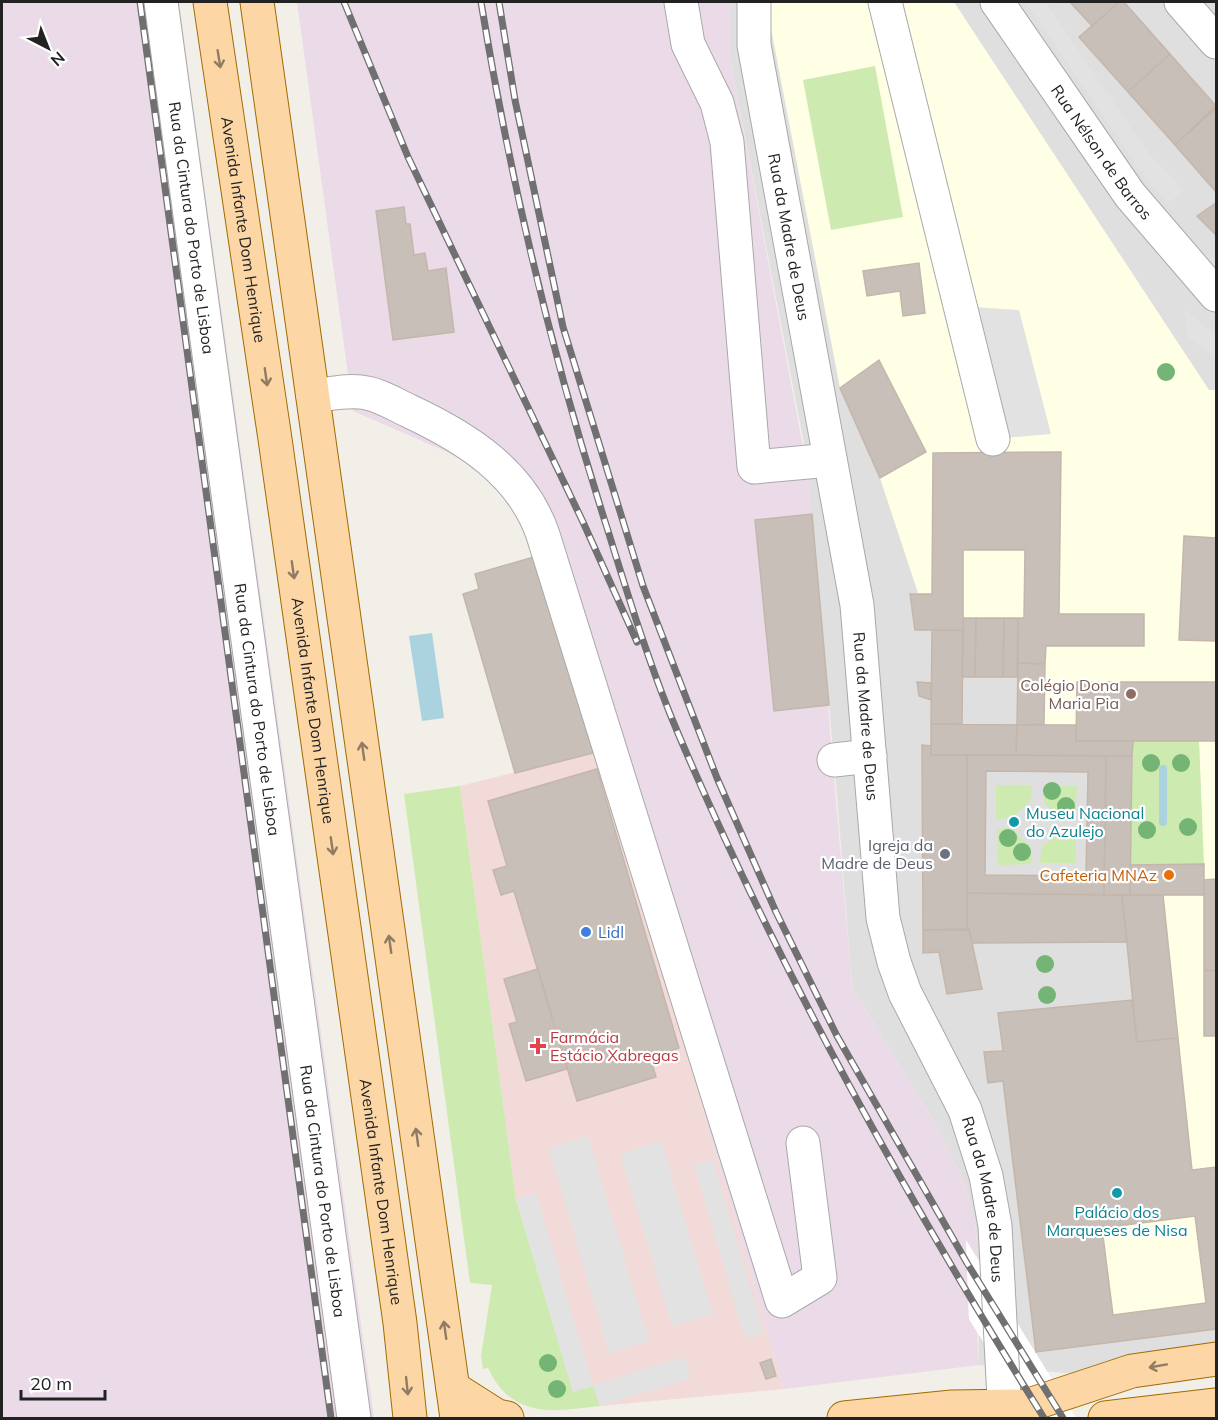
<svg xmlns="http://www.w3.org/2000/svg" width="1218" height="1420" font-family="Mulish,sans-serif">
<rect width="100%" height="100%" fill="#f2efe9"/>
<path fill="#e0dfdf" d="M730,2H1216V1376L1176,1383L979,1365L977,1242L975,1222L964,1182L936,1125L852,987L835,770L805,449L730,58Z"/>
<path fill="#f2dad9" d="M597,752L685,1047L784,1389L600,1406L516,1199L460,786Z"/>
<path fill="#ebdbe8" d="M2,2H179L374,1418H2Z
M297,2H730V58L808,474L852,987L936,1125L964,1182L975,1222L977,1242L978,1259L966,1241L969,1319L977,1332L979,1365L784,1389L685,1047L528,532L486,469L353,411Z"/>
<path fill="#ffffe5" d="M771,2H954L1209,390H1216V1329L1036,1352L1003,1081L984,1052L1003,1051L998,1013L1132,1000L1137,1042L1178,1037L1163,895H1204L1199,741H1076V725L1044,724L1045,664L1018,663V618H963V630H915L910,594L918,593L880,478L840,388L768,13Z"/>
<path fill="#cdebb0" d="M875,66L903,217L831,230L803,80Z
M1133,741H1199L1204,864L1130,865Z
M996,785H1032L1030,802L1018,812L1015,818L996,819Z
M1043,785L1077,786L1075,822L1059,820L1050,807L1044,804Z
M460,786L516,1199L573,1391L593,1385L600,1406C552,1412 512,1419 488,1368L483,1369L481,1356L492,1285L470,1283L404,794Z
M1005,828L1015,830L1019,837L1030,845L1032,864L998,865L997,829Z
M1070,829H1076V863H1040L1042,846L1055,837L1058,830Z"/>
<path fill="#e2e2e2" d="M1026,2H1045L1150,155L1185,190L1168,203L1147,181Z
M959,306L1019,310L1051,434L993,439Z
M1185,310L1216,336V358L1187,336Z
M588,1136L649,1341L609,1354L549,1148Z
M661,1141L713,1314L672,1326L620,1154Z
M713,1160L764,1333L745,1338L694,1165Z
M536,1193L593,1385L684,1357L691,1378L600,1406L593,1386L573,1392L516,1199Z"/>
<path fill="#aad3df" d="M432,633L444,718L422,721L409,636Z"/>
<path fill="#fff" d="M966,1240L1076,1418H1031L969,1319Z"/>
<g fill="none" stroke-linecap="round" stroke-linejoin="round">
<path stroke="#aad3df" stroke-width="8" d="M1163,769V822"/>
</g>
<path fill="#c7bfb8" stroke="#c4b6ab" stroke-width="1.5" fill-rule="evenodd" d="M1070,2H1119L1092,26Z
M1119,2H1124L1170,54L1128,92L1079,37Z
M1170,54L1216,106L1175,145L1128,92Z
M1216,108V192L1175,145Z
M1216,203V235L1197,216Z
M404,207L406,224H410L414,255L425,253L428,271L446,268L454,332L393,340L376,211Z
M919,263L925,313L903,316L900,291L867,296L863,271Z
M879,360L926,452L880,478L840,388Z
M1061,452L1059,614H1144V646H1046L1045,664L1018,663V618H1024L1025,550H963V630H915L910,594H932L933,453Z
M812,514L829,705L774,711L755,520Z
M1184,536L1216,538V641L1179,640Z
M537,556L597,752L515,773L463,594L479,589L475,574Z
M963,618H976L975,677H962Z
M976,618H1004L1003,677H975Z
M1004,618H1018L1017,677H1003Z
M932,630H963L962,724H931Z
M1018,663L1045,664L1044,724L1017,725Z
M917,682L931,683V700L919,696Z
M1077,682H1216V741H1076Z
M931,724L1017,725L1016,755H931Z
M1017,725H1076V741H1133L1132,756L1016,755Z
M922,745L931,746V755H967V930H923Z
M967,755L1106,756L1104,895L967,893ZM986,771L1088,772L1086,876L985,875Z
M1106,756H1132L1130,895H1104Z
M597,769L679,1048L650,1057L656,1077L577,1101L514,891L501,895L493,870L507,866L488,801Z
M1204,864V895H1130V865Z
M1216,879V971L1204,970V880Z
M967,893L1122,895L1127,942L972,943L969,929L967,930Z
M1122,895H1163L1178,1038L1137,1042Z
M969,929L982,989L947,994L939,952L923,953V930Z
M538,969L567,1069L526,1081L509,1024L517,1022L504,979Z
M1204,970L1216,971V1036H1204Z
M1132,1000L1137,1042L1178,1038L1192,1170L1216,1167V1329L1036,1352L1003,1081L988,1083L984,1052L1003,1051L998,1013ZM1195,1216L1206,1303L1113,1315L1102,1228Z
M771,1359L776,1376L766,1379L760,1363Z"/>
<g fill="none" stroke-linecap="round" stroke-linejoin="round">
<g stroke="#a9a9a9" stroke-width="35">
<g id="minor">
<path id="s1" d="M161,2L354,1418"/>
<path d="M681,2L688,44L717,103L727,142L754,467L830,460"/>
<path id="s2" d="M754,2V45L857,605L883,918L894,962L905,993L965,1110L986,1176L995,1226L1005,1418"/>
<path d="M885,2L993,439"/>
<path id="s3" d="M997,2L1130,195L1216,295"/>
<path d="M1181,2L1216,42"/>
<path d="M313,396C330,394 350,389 367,393C382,396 396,405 409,411C467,438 522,473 543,535L782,1301L820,1278L803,1143"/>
<path d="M834,760L870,756"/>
</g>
</g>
<g stroke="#a06b00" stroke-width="35">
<g id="major">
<path id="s4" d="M210,2L275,439L400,1323L410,1418"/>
<path d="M257,2L457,1418"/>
<path d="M453,1388L497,1416L507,1418"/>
<path d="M844,1418L952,1407L1026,1406L1132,1371L1216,1359"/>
<path d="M1105,1418L1216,1405"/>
</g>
</g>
<use href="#minor" stroke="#fff" stroke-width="33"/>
<use href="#major" stroke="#fcd6a4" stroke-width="33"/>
<g stroke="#707070" stroke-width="7">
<path id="rail" d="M140,2L331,1418
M344,2L408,157L583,522L637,642
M481,2C511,185 552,357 609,534C630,602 652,673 680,738C782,976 908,1200 1044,1418
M499,2L515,100L563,327L643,586L717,778L776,912L837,1036L967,1263L1063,1418"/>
</g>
<use href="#rail" stroke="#fff" stroke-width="4.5" stroke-dasharray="14" stroke-linecap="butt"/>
</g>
<g fill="#74b475">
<circle cx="1166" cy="372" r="9"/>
<circle cx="1151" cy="763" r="9"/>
<circle cx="1181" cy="763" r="9"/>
<circle cx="1052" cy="791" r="9"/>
<circle cx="1066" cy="806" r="9"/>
<circle cx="1188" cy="827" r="9"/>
<circle cx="1147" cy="830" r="9"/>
<circle cx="1008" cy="838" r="9"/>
<circle cx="1022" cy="852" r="9"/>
<circle cx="1045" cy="964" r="9"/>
<circle cx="1047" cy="995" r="9"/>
<circle cx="548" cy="1363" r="9"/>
<circle cx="557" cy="1389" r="9"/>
</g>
<defs><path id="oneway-shaft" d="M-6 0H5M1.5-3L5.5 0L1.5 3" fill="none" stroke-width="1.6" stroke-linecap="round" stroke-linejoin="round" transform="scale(1.5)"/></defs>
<g stroke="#8f7c63">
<use href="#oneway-shaft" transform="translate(219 59) rotate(81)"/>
<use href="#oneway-shaft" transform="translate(266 377) rotate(82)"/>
<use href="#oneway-shaft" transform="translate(293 570) rotate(82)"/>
<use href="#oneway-shaft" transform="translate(363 751) rotate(-98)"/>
<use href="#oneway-shaft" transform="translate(332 846) rotate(82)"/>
<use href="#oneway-shaft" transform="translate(390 944) rotate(-98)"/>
<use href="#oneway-shaft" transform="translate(417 1137) rotate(-98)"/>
<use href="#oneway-shaft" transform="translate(445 1330) rotate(-98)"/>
<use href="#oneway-shaft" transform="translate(1158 1366) rotate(170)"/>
<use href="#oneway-shaft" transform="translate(407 1386) rotate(84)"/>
</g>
<circle fill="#8d6e63" stroke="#fff" stroke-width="2" cx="1131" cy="694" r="6"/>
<g fill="#0f9aa8" stroke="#fff" stroke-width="2">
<circle cx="1014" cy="822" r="6"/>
<circle cx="1117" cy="1193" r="6"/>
</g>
<circle fill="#6b7280" stroke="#fff" stroke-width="2" cx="945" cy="854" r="6"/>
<circle fill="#e8710a" stroke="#fff" stroke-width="2" cx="1169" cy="875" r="6"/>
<circle fill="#3f7fe0" stroke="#fff" stroke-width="2" cx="586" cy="932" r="6"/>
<path fill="#e0444e" stroke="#fff" stroke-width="2" d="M535 1037h6v6h6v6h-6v6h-6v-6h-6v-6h6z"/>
<g text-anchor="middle" stroke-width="4.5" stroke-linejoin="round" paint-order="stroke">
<g font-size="16" fill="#222" stroke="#fff">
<text dy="6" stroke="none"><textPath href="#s3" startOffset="183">Rua Nélson de Barros</textPath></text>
<text dy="6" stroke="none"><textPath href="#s1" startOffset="228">Rua da Cintura do Porto de Lisboa</textPath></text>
<text dy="6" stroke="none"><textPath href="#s4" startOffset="230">Avenida Infante Dom Henrique</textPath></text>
<text dy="6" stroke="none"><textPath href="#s2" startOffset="238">Rua da Madre de Deus</textPath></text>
<text dy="6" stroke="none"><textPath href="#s1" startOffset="714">Rua da Cintura do Porto de Lisboa</textPath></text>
<text dy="6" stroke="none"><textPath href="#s4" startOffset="716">Avenida Infante Dom Henrique</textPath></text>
<text dy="6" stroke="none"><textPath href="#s2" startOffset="724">Rua da Madre de Deus</textPath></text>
<text dy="6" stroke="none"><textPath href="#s4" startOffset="1202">Avenida Infante Dom Henrique</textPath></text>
<text dy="6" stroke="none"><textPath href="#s1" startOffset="1200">Rua da Cintura do Porto de Lisboa</textPath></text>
<text dy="6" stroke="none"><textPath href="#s2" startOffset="1228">Rua da Madre de Deus</textPath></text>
</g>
<g font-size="16" fill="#785e54" stroke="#fff" text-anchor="end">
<text x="1119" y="691">Colégio Dona<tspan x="1119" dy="18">Maria Pia</tspan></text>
</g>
<g font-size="16" fill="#0d838f" stroke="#fff" text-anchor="start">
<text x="1026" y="819">Museu Nacional<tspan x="1026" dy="18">do Azulejo</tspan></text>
<text x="1117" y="1218" text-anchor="middle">Palácio dos<tspan x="1117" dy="18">Marqueses de Nisa</tspan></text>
</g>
<g font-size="16" fill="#5b616d" stroke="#fff" text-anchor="end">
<text x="933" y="851">Igreja da<tspan x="933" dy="18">Madre de Deus</tspan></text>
</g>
<g font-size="16" fill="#c56008" stroke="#fff" text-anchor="end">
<text x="1157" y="881">Cafeteria MNAz</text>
</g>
<g font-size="16" fill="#366cbe" stroke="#fff" text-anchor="start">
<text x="598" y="938">Lidl</text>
</g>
<g font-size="16" fill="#be3a42" stroke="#fff" text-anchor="start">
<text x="550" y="1043">Farmácia<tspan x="550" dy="18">Estácio Xabregas</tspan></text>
</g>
</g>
<rect width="1218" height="1420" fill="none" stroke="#222222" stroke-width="6"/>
<g transform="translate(48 48) rotate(138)" stroke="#ffffff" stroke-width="4.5" paint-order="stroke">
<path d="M0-4.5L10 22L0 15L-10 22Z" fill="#222222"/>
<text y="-9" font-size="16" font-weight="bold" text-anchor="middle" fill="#222222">N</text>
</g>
<path d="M21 1390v9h84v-9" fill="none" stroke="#222222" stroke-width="3"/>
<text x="30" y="1390" font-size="18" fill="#222222" stroke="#ffffff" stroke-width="4.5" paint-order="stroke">20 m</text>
</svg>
